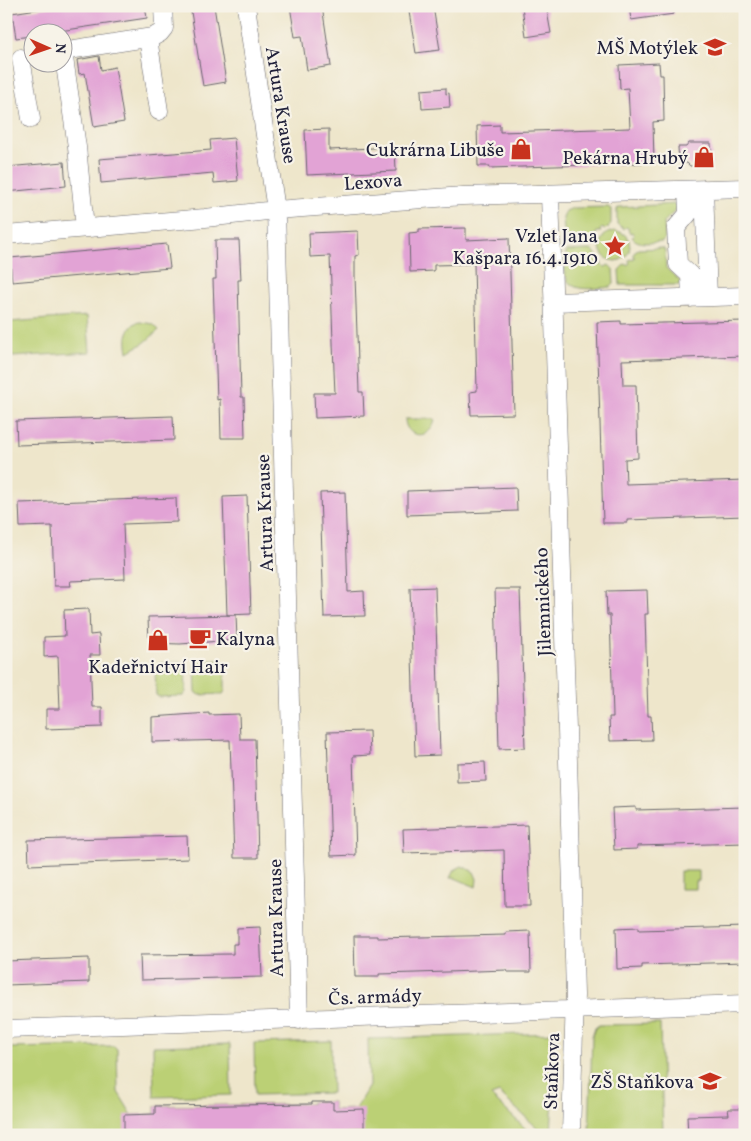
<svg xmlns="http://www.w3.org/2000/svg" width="751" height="1141" font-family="Vollkorn,serif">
<rect width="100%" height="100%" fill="#f7f3e8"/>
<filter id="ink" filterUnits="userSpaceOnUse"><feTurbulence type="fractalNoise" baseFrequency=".02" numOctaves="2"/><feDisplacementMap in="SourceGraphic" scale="10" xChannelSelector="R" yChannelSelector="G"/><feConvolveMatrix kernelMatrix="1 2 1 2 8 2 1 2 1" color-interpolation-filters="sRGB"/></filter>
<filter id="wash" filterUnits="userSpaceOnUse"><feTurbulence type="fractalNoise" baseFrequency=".0096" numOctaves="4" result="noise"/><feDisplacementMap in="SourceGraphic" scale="20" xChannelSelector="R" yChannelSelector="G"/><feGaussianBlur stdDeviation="1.12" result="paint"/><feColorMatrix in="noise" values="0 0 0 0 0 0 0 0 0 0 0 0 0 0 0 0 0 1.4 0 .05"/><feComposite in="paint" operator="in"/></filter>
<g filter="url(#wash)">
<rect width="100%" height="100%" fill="#eee6cb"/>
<path fill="#bbd074" stroke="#6e7958" d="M676,204L678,208L664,222L665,239L662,242C652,242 638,246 632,237L634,236L632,232L630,233L628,231L629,229L626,227L624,229L617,224V209L620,207Z
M608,207L611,209V223L608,228L604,229L603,227L600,230L601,232H597L595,236L597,237L591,244H565L563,218L566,211L573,208Z
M600 246a15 15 0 1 1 30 0a15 15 0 1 1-30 0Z
M663,248L665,251L666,268L681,282L679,285H620L619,270L625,264L627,265L630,263L629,261L630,259L633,260L635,257L633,255L635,251L638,249Z
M591,250L596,254L597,256L595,258L598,261L600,260L602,262L601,265L605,267L609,265L613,269L614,284L611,287C594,288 566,295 565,271C565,264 564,257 567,251Z
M87,316L90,352L12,357L10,322Z
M140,322L153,324L159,330L144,343L128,352C126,340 125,332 135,323Z
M405,419H435C432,441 405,439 405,419Z
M222,660L225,663V691L223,694L199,695L196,693L195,665L198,661Z
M182,662L185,665L186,692L183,696L159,697L156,695L155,666L158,663Z
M462,866L474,872L477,879L476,887L455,878H450L454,870Z
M680,871H699V881H696V889H680Z
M660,1024L663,1135H589L592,1036L595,1028L599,1025Z
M556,1033L551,1135L543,1133L499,1093L491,1096L529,1132L530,1135H6V1048L114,1046L117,1049L118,1092L132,1115L155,1114V1106L312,1104V1102H333V1110L355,1109L369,1086L368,1039Z
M331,1041L332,1093L255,1095L254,1043Z
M230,1044L231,1095L154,1097L153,1046Z"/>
<g id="blocks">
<path fill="#e2a3d5" d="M56,6H145L147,18L53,32H32V36L16,38L12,13Z
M190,6H214L226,82L203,86Z
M290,6H322L331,66L307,70L302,36L295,37Z
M408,6H433L440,50L416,53Z
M522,6H546L551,33L526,37Z
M629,6H673L674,14L631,20Z
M99,56L101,70L115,67L124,122L94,127L85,73L79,74L77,60Z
M659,63L660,75H663L664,121L653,122L654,163L489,168L490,166H478L477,126L500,125V132L630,128L628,88L620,89L619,65Z
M446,88V94L449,93L450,107L422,109L421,90Z
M329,129V150L395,147L396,171L307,175L305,130Z
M234,138L238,181L214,183L213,173L101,183L99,159L211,150L210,140Z
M689,143H711L712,165L690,166L687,163H679L678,147H686Z
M64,162L66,186L6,192V167Z
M466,228V240L509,238L514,414L471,415L470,392L477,391L474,264L434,265V271L410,272L409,233L419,232V229Z
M358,231L359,255L355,256V276L359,392H363L364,416L315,418L314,393H335L334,371L330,256L310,257L309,233Z
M215,240H239L241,280H238L241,397H244L245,438H221L220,399L217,400L213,279H216Z
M167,244L170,268L12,282L10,258Z
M621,321V324L745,321V356L622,360L623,385H636L638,458L625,459L626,484L745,480V516L627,520V523H603L597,322Z
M173,416L174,440L17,445L16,421Z
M516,487L517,511L407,515V491Z
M345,492L348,592L364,591L365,616L324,617L320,493Z
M247,496L251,614L227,615L223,497Z
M176,498L177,522L123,524L125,579L70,581L71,586H54L52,526L20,527L19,503Z
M435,587L440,755L415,756L410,588Z
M495,589H520L525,748L499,749Z
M647,590L648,614H645L648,716H651L652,740L610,741L609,717H613L610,615H607L606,591Z
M89,609L90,635L99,634L100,655H90L92,707H102V727L46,729V709H60L58,656L44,657V637L65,636L64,610Z
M236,615L237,639L235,640L180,644L149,643L148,617Z
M209,713V715L239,714L240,739H255L258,858H234L230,740L152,742V717Z
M369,731L370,755L353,756L356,855L331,856L327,732Z
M485,762L486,781L457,782V763Z
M636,807V810L745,807V843L637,846V849L614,850L612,808Z
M527,825L530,906H505L504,850L404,853L403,829Z
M187,836L188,859L29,865L28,840Z
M260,927L262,977L141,980L140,955L233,954V944H237V928Z
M639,927V930L745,927V962L642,965V968L617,969L616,928Z
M530,931L531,972H507V970L416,973L379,974V977H355L354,936H377V938L506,935V932Z
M89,958V982L6,985V961Z
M312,1102H333V1110L364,1109V1133L290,1135H124V1115L155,1114V1106L312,1104Z
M728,1109H745V1135H688L687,1116L729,1115Z"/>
</g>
</g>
<g filter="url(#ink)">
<use href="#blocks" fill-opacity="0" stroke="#69676d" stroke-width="1"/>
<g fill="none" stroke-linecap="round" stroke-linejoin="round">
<g stroke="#69676d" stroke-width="19">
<path id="minor" d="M246,6L276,210L299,1020
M148,38L159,111
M62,51L153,37L160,33L164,28L163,6
M63,51L77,147L85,228
M21,58L31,119
M704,189L708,297
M687,190L688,214L676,228L678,264L690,275L691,298
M550,194L573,919L575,995L571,1135
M6,235L205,218L276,210L463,196L745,188
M553,302L745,296
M6,1029L745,1004"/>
</g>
<use href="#minor" stroke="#fff" stroke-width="18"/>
</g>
</g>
<defs>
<g id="school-bare" transform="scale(1.725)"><path d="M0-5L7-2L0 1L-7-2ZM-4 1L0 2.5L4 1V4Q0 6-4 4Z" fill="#c8321e" stroke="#f7f3e8" stroke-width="2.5" paint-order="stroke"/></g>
<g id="shop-bare" transform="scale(1.725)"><path d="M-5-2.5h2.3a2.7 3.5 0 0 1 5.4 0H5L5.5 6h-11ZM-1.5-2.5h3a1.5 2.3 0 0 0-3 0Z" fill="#c8321e" stroke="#f7f3e8" stroke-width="2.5" paint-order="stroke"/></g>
<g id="sight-bare" transform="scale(1.725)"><path d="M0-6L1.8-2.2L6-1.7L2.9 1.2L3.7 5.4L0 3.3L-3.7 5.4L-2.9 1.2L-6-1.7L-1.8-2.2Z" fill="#c8321e" stroke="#f7f3e8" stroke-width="2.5" paint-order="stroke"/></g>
<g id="cafe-bare" transform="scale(1.725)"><path d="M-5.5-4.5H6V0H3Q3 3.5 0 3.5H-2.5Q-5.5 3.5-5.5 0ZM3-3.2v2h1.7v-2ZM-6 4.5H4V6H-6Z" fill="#c8321e" stroke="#f7f3e8" stroke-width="2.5" paint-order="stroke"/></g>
</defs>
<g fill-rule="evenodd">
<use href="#school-bare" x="715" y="47"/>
<use href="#shop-bare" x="521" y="149"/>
<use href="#shop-bare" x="704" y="157"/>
<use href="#sight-bare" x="615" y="246"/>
<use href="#cafe-bare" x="200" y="638"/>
<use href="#shop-bare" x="158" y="640"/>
<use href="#school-bare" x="710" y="1081"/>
</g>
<g text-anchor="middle" stroke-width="4.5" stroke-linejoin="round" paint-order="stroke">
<g font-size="19" fill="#22223b" stroke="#f7f3e8" text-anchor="end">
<text x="698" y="54">MŠ Motýlek</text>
<text x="504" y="156">Cukrárna Libuše</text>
<text x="688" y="164">Pekárna Hrubý</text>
<text x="598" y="242">Vzlet Jana<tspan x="598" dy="22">Kašpara 16.4.1910</tspan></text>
<text x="216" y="645" text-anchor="start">Kalyna</text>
<text x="158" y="673" text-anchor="middle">Kadeřnictví Hair</text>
<text x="694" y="1088">ZŠ Staňkova</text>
</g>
<g font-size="19" fill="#22223b" stroke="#f7f3e8">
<text transform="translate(282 105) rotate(81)" y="7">Artura Krause</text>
<text transform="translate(373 181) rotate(-4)" y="7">Lexova</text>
<text transform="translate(264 513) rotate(-92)" y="7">Artura Krause</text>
<text transform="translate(542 602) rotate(-92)" y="7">Jilemnického</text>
<text transform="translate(275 918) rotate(-91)" y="7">Artura Krause</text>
<text transform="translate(375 996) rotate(-2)" y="7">Čs. armády</text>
<text transform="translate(551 1071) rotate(-88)" y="7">Staňkova</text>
</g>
</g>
<rect width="751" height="1141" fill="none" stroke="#f7f3e8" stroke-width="25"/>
<g transform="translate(48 48) rotate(92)"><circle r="24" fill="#f7f3e8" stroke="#a29fa3"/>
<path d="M0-4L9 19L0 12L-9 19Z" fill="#c8321e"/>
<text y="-8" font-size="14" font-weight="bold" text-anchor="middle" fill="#22223b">N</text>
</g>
</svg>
